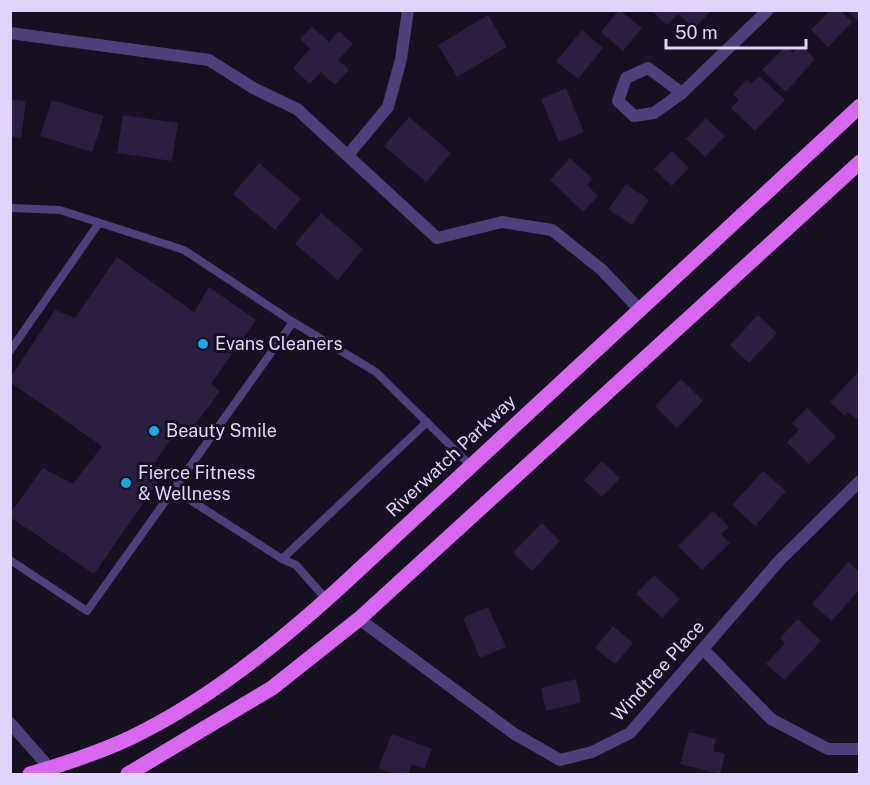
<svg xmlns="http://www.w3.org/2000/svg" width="870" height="785" font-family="'Public Sans',sans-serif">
<rect width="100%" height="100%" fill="#161021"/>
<path fill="#2b1e40" d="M619,10L642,28L623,51L601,32Z
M651,10H712L694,29L678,14L667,25Z
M830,10H840L852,22L828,47L811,30Z
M847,10H860V18L857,20Z
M488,15L507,47L457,77L438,45Z
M312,27L329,42L339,31L353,44L338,60L349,70L335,85L321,72L310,84L293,68L310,49L300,39Z
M582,30L603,48L578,79L556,61Z
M801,45L815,59L786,92L762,70L786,46L793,53Z
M759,76L785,100L755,131L731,108L739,100L733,94L747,80L751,84Z
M566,88L584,132L559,142L541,99Z
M10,99L26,101L21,138L10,136Z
M52,100L104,116L92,152L40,136Z
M123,115L178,123L172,161L117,153Z
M409,117L451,153L426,182L384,146Z
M706,118L725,136L705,157L686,139Z
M672,151L689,168L672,186L654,169Z
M570,158L593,179L587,185L598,196L583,212L550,180Z
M259,163L301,199L275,230L233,194Z
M626,184L649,200L632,225L608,209Z
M321,213L363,249L338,280L295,244Z
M117,257L194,312L209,287L256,320L211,384L220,391L187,436L177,430L147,474L158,482L94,574L10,517V513L43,468L73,484L102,446L10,382V378L55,310L75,318Z
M758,315L777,333L749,363L730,345Z
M860,370V415L856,419L848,412L845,416L830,402Z
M681,379L703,401L677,428L655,406Z
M807,408L836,437L809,464L787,442L799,430L792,423Z
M602,461L620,478L602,497L584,480Z
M763,471L786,491L755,526L732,505Z
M713,511L729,527L721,534L730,543L702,570L678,546Z
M542,523L560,541L532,571L513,553Z
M848,562L860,572V589L832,621L812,604Z
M654,575L680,599L662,618L636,594Z
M488,607L506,647L480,658L463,618Z
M798,619L821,641L784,680L766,664L785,643L780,638Z
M613,626L633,643L615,664L595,648Z
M576,679L581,702L546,711L541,688Z
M689,732L716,739L713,751L725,754L720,774L680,764Z
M392,734L432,749L424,769L412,764L408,774H394L378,768Z"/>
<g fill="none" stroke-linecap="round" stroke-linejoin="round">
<path stroke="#4e407b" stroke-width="8" d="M10,208L60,210L184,250L293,322L376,372L470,465
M10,351L99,223
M173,489L282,559
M10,560L87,611L293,322
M326,599L296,565L282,559L427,422"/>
<path stroke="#4e407b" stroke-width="12" d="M10,33L209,60L253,88L297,109L437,238L502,222L552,230L602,270L639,309
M682,93L648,68L626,78L618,101L634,116L654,113L682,93L768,10
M348,155L388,107L401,59L408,10
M359,619L513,733L560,760L592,752L630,733L779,561L860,481
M703,649L771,719L828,749H860"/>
<path stroke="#4e407b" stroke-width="12" d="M10,723L54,773"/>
<path stroke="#d667ee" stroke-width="15" d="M30,774C64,764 98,753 130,738C205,702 274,647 336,591L860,106
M128,774L272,688L359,619L860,162"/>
</g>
<g fill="#19a6e2" stroke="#161021" stroke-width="2">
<circle cx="203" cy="344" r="6"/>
<circle cx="154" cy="431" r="6"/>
<circle cx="126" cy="483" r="6"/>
</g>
<g text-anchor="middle" stroke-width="6" stroke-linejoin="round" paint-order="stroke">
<g font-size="18" fill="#e0d4fa" stroke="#161021" text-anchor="start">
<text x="215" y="350">Evans Cleaners</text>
<text x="166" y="437">Beauty Smile</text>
<text x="138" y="479">Fierce Fitness<tspan x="138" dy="21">&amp; Wellness</tspan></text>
</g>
<g font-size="18" fill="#e0d4fa" stroke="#161021">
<text transform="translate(451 456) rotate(-43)" y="6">Riverwatch Parkway</text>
<text transform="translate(658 671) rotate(-48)" y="6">Windtree Place</text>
</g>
</g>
<rect width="870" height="785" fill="none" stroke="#e0d4fa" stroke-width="24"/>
<path d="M666 39v9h140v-9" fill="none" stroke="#e0d4fa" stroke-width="3"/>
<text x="675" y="39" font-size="18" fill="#e0d4fa" stroke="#161021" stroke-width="4.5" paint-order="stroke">50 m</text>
</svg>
